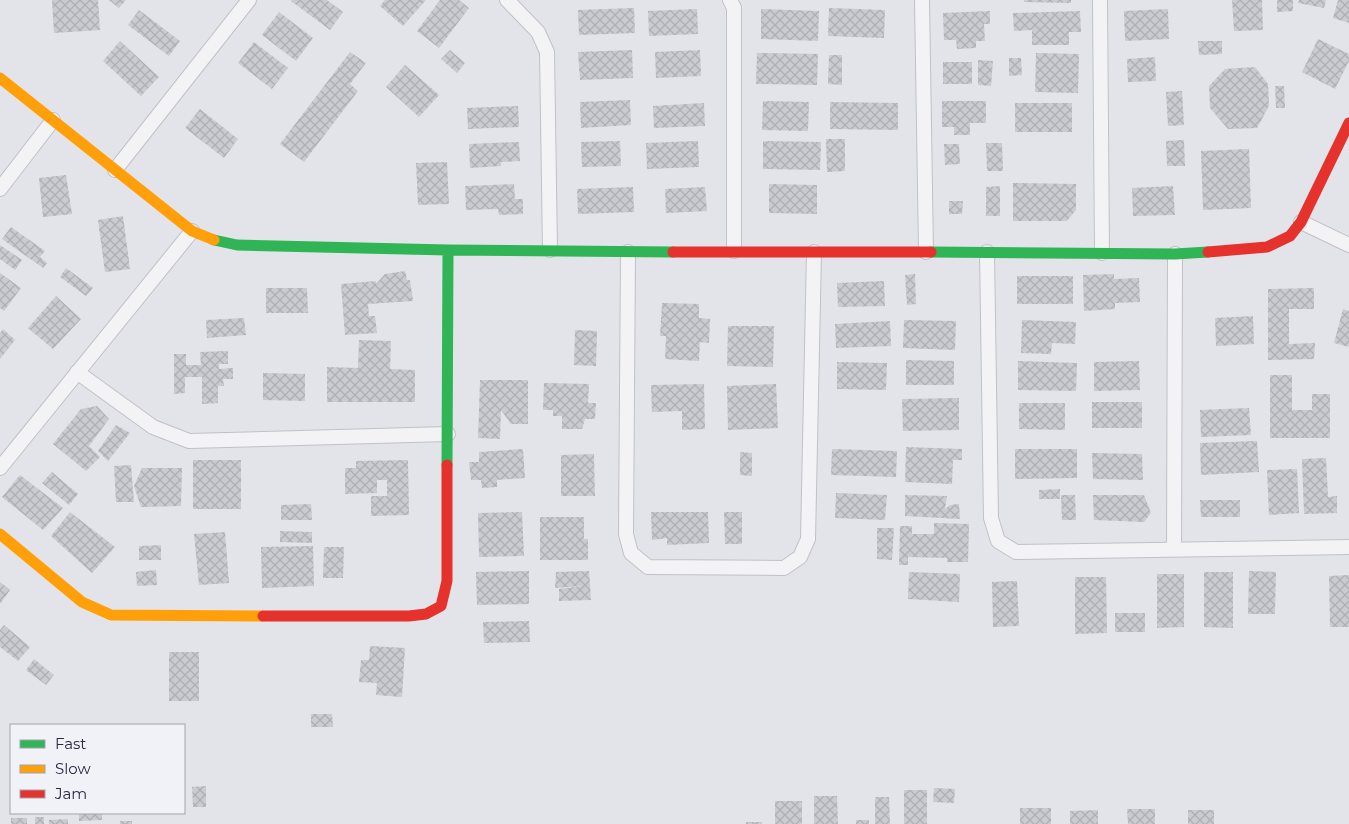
<svg xmlns="http://www.w3.org/2000/svg" width="1349" height="824" font-family="Montserrat,sans-serif">
<defs>
<pattern id="building-cross-hatch" width="8" height="8" patternUnits="userSpaceOnUse" patternTransform="scale(1.25)"><rect width="8" height="8" fill="#cacbd1"/><path d="M0 0l8 8M0 8l8-8" fill="none" stroke="#aeaeb5"/></pattern>
</defs>
<rect width="100%" height="100%" fill="#e3e4e9"/>
<path fill="url(#building-cross-hatch)" d="M52,0H98L100,30L54,33Z
M109,0H126L119,8Z
M292,0H327L343,12L330,30L291,1Z
M385,0H426L403,26L380,6Z
M440,0H459L469,8L439,48L417,31Z
M1024,0H1071V3L1024,2Z
M1232,0H1262L1263,30L1234,31Z
M1277,0H1293V11L1277,12Z
M1299,0H1326L1324,8L1298,3Z
M1338,0H1349V23L1333,18Z
M634,8L635,33L579,35L578,10Z
M829,8L885,10L884,38L828,36Z
M697,9L698,34L649,36L648,11Z
M761,9L819,11L818,41L761,39Z
M1168,9L1169,39L1125,41L1124,11Z
M139,10L180,41L169,56L128,25Z
M990,11V24H984L985,41H976V48L957,49L956,40H944L943,13Z
M1080,11L1081,32H1069V45H1032V30L1014,31L1013,13Z
M279,12L313,38L296,61L262,35Z
M1318,39L1349,54V61L1335,89L1302,72Z
M120,41L159,77L141,96L103,61Z
M1198,41H1222V54L1199,55Z
M254,42L288,68L272,89L238,63Z
M450,50L465,63L457,73L441,59Z
M632,50L633,78L580,80L578,52Z
M700,50L701,76L656,78L655,52Z
M350,52L366,63L350,84L358,91L304,162L280,144Z
M757,53L818,54L817,85L756,84Z
M1036,53L1079,54L1078,93L1035,92Z
M829,55H842V85L828,84Z
M1155,57L1156,81L1128,82L1127,59Z
M1009,58H1021L1022,75L1009,76Z
M978,60L993,61L991,86L978,85Z
M943,62H972V84H943Z
M405,65L439,95L419,117L386,87Z
M1255,67L1268,84L1269,106L1257,128L1228,129L1210,108L1209,86L1225,69Z
M1275,86H1284L1285,108H1276Z
M1182,91L1184,125L1168,126L1166,92Z
M630,100L631,125L581,128L580,102Z
M763,101L809,102L808,131L762,130Z
M942,101H986V123H970V135H954V127H942Z
M830,102L898,103V130L830,129Z
M704,103L705,126L654,128L653,106Z
M1015,103H1072V132H1015Z
M518,106L519,127L468,129L467,108Z
M200,109L238,139L224,158L185,128Z
M826,139H845V171L827,172Z
M1184,140L1185,166H1167L1166,141Z
M620,141L621,166L582,167L581,142Z
M698,141L699,167L647,169L646,143Z
M763,141L821,142L820,170L763,169Z
M519,142L520,161L501,162V166L470,168L469,144Z
M986,143H1002L1003,171H987Z
M944,144H959L960,164L945,165Z
M1249,149L1251,208L1203,210L1201,151Z
M447,162L449,204L418,205L416,163Z
M66,175L72,214L43,217L39,178Z
M1013,183L1076,184V210L1067,221H1013Z
M514,184L515,199H523V214L499,215L498,209L466,210L465,186Z
M769,184L817,185V214L769,213Z
M1000,186V216H986V187Z
M1173,186L1175,215L1133,216L1132,188Z
M633,187L634,212L578,214L577,189Z
M705,187L707,211L666,213L665,189Z
M949,201H963L962,214H949Z
M123,216L130,269L105,272L98,220Z
M11,227L45,251L40,257L47,263L43,268L2,239Z
M0,245L22,260L15,270L0,259Z
M66,268L93,288L86,296L60,277Z
M405,271L407,280H410L413,301L368,304L369,316H375L377,333L345,335L341,284L376,281V284L385,274Z
M0,273L21,288L4,311L0,308Z
M915,274L916,304L907,305L905,275Z
M1114,274V279L1139,278L1140,302L1115,303V309L1084,311L1083,275Z
M1017,276H1073V304H1017Z
M884,281L885,306L838,307L837,283Z
M266,288H307L308,313H266Z
M1314,288V309H1289V344L1315,343L1314,359L1268,360V289Z
M56,296L81,319L53,349L28,328Z
M662,303L699,304V318L710,319L709,343L700,342L699,361L665,359L666,336H660Z
M1343,309L1349,311V347L1334,343Z
M1253,316L1254,344L1216,346L1215,318Z
M244,318L246,335L207,338L206,320Z
M904,320L956,321L955,350L903,348Z
M1022,320L1076,322L1075,344L1052,343L1051,354L1021,353Z
M890,321L891,346L836,348L835,324Z
M728,326H774L773,367L727,366Z
M3,329L15,340L0,359V333Z
M575,330L597,331L596,366L574,365Z
M359,340L391,341L390,369L415,370V402H327V367L358,368Z
M228,351V364H219V369L233,368V379H223L224,386H218V403L202,404V377H185V393L174,394V354H186V365H201L200,352Z
M906,360L954,361V385H906Z
M1018,361L1077,363L1076,391L1018,390Z
M1139,361L1140,390L1094,391V362Z
M837,362L887,363L886,390L837,389Z
M263,373L305,374V401L263,400Z
M1270,375H1292V410H1312V394H1330V438H1270Z
M480,380H528V424H511L501,410L500,439L478,438Z
M544,383L589,384L588,403H596L595,419H585L582,429H562V416H553V410H543Z
M704,384L705,429L682,430V411L652,412L651,385Z
M776,384L778,428L728,430L727,386Z
M959,398V430L903,431L902,399Z
M1092,402H1142V428H1092Z
M1019,403H1065V430L1019,429Z
M97,406L109,419L89,446L100,457L86,471L53,444L81,409Z
M1249,408L1251,435L1201,437L1200,410Z
M116,425L130,433L108,461L98,451Z
M1257,441L1259,472L1201,475L1200,443Z
M906,447L962,449V460H953L952,484L905,482Z
M523,449L525,478L497,480V487L482,488L481,480H471L469,462H479V452Z
M832,449L897,451L896,477L831,475Z
M1015,449H1077V478L1015,479Z
M740,452L752,453V476L740,475Z
M1092,453L1142,454L1143,480L1093,479Z
M594,454L595,496H561V455Z
M1326,458L1328,497L1337,496V513L1304,514L1302,459Z
M193,460H241V509H193Z
M408,460L409,515L371,516V496H387V480H377V493L345,494V468H356V461Z
M131,465L134,502H116L114,466Z
M142,468H182L181,506L141,507L134,486Z
M1297,469L1299,513L1269,515L1267,470Z
M52,472L78,494L69,505L42,483Z
M20,475L63,508L43,530L2,497Z
M1060,489V499H1039V490Z
M836,493L887,495L885,520L835,518Z
M905,495L947,496L945,509L950,505L959,504L960,519L905,516Z
M1061,495H1075L1076,520H1062Z
M1093,495H1144L1151,513L1144,522L1094,520Z
M1200,500H1240V517H1201Z
M311,504L312,520H281V505Z
M70,512L115,547L92,573L51,536Z
M522,512L524,556L479,557L478,513Z
M651,512H708L709,543L667,545V538L652,540Z
M724,512H742V544H725Z
M540,517H584V539H588V560H540Z
M934,523L969,524L968,562H947V558L908,557V565H899L900,526H912V534H934Z
M877,528H894L892,560L877,559Z
M280,531L312,532V543L280,542Z
M225,532L229,583L199,585L194,534Z
M161,545V560H139V546Z
M313,546L314,586L262,588L261,547Z
M324,547H344L343,578H323Z
M156,570L157,585L137,586L136,572Z
M529,571V604L477,605L476,572Z
M589,571L591,600L559,601V589L582,586L555,588L556,572Z
M1249,571L1276,572L1275,614H1248Z
M909,572L960,574L959,602L908,599Z
M1204,572H1233V628L1204,627Z
M1157,574H1184V627L1157,628Z
M1349,575V627H1330L1329,576Z
M1075,577H1106L1107,633L1075,634Z
M1017,581L1019,626L993,627L992,582Z
M0,582L10,590L0,604Z
M1115,613H1145V632H1115Z
M529,621L530,642L484,643L483,622Z
M4,625L30,647L18,661L0,647V630Z
M370,646L405,648L402,697L376,695L377,683L359,682L361,660H369Z
M169,652H199V701H169Z
M34,659L54,675L46,685L26,670Z
M311,714H332L333,727H311Z
M206,786V807H193L192,787Z
M934,788L955,789L954,803L933,802Z
M904,790H927V824H904Z
M814,796H837L838,824H814Z
M875,797H889L890,824H875Z
M775,801H802V824H775Z
M1020,808H1051V824H1020Z
M1127,809H1155V824H1128Z
M1098,810V824H1070V811Z
M1188,810H1214V824H1188Z
M79,813H102V820L79,821Z
M35,817H44V824H35Z
M11,818H27V824H11Z
M68,819V824H49V820Z
M856,820H869V824H856Z
M120,821H132V824H120Z
M746,822H762V824H746Z"/>
<g fill="none" stroke-linecap="round" stroke-linejoin="round">
<g stroke="#c0c1c7" stroke-width="16">
<path id="street" d="M507,0L538,32L547,52L550,250
M730,0L734,8V251
M922,0L926,252
M1100,0L1102,253
M115,170L249,0
M0,189L53,120
M1301,222L1349,245
M628,252L626,534L631,553L648,567L784,568L800,557L808,539L814,252
M987,252L991,518L998,541L1016,552L1349,547
M77,372L153,427L189,441L448,434
M0,468L192,231
M1174,549L1175,254"/>
</g>
<use href="#street" stroke="#f3f3f5" stroke-width="14"/>
<path stroke="#30b455" stroke-width="11" d="M214,240L237,245L448,250L673,252
M931,252L1175,254L1208,252
M447,465L448,250"/>
<path stroke="#ff9f0a" stroke-width="11" d="M0,78L192,231L214,240
M0,534L82,602L111,615L263,616"/>
<path stroke="#e5322d" stroke-width="11" d="M673,252H931
M1208,252L1267,247L1290,236L1301,222L1349,123
M263,616H409L426,614L441,606L447,581V465"/>
</g>
<rect x="10" y="724" width="175" height="90" fill="#f1f2f8" stroke="#a1a2b0"/>
<rect x="20" y="740" width="25" height="8" fill="#30b455" stroke="#a1a2b0"/>
<text x="55" y="749" font-size="15" fill="#282944">Fast</text>
<rect x="20" y="765" width="25" height="8" fill="#ff9f0a" stroke="#a1a2b0"/>
<text x="55" y="774" font-size="15" fill="#282944">Slow</text>
<rect x="20" y="790" width="25" height="8" fill="#e5322d" stroke="#a1a2b0"/>
<text x="55" y="799" font-size="15" fill="#282944">Jam</text>
</svg>
